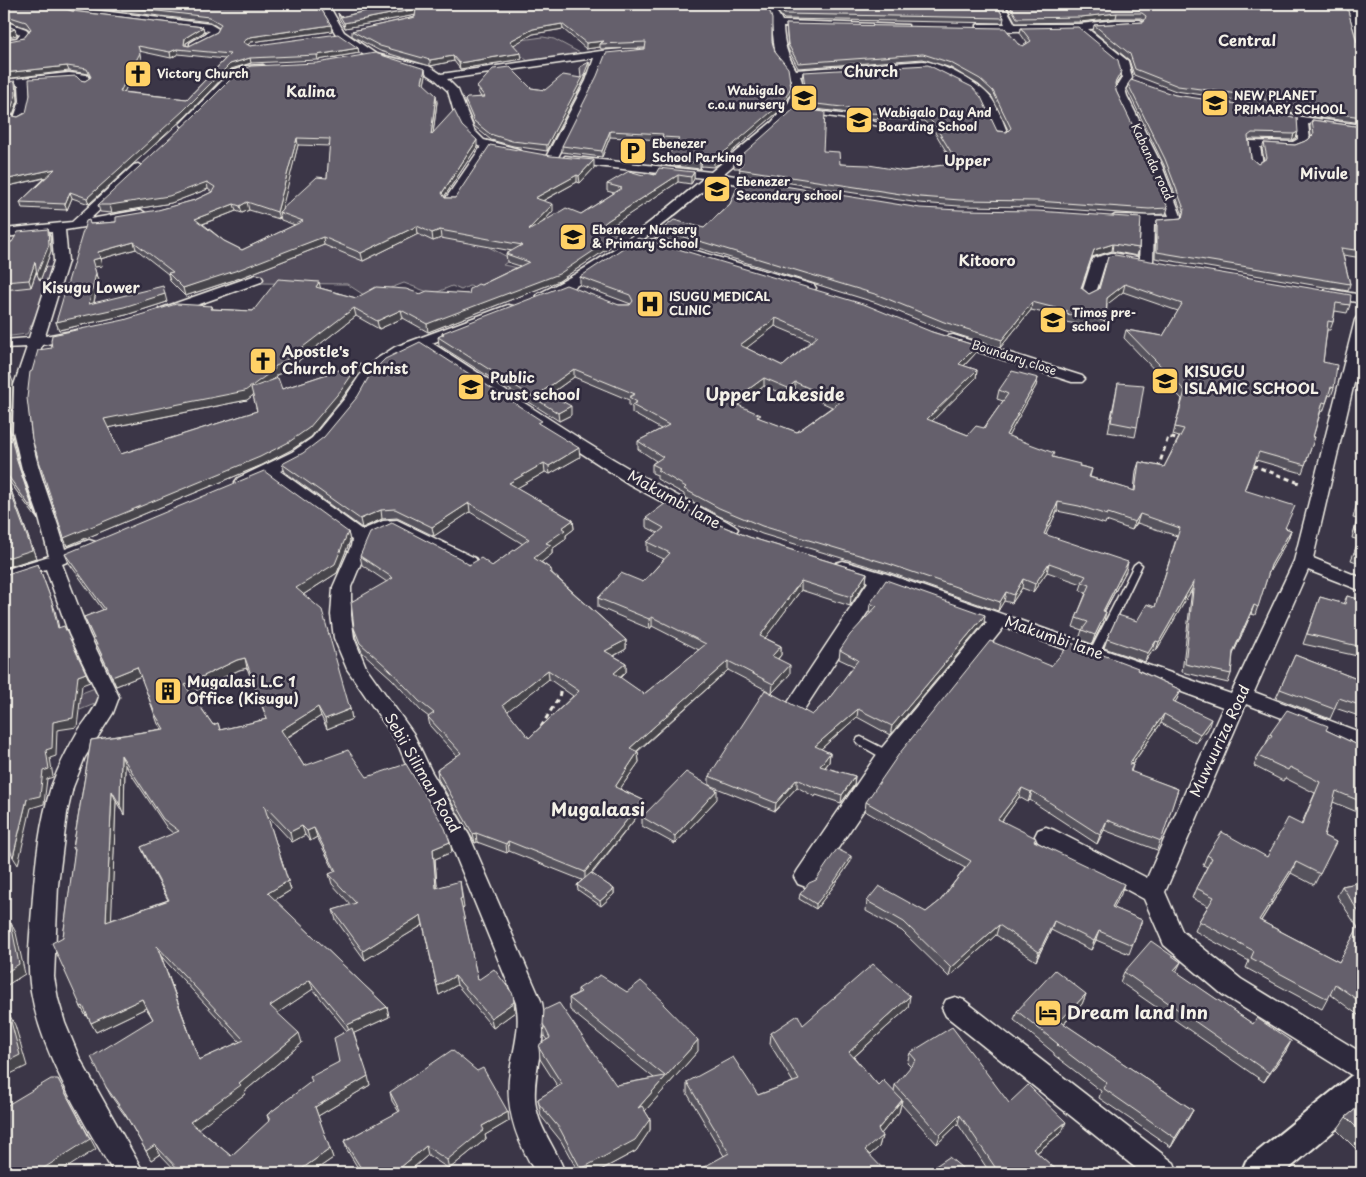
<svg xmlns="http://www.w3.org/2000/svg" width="1366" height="1177" font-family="'Playpen Sans',sans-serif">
<rect width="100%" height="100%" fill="#3b3647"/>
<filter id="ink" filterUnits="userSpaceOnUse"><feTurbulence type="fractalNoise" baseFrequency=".02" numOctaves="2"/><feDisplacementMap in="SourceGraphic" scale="10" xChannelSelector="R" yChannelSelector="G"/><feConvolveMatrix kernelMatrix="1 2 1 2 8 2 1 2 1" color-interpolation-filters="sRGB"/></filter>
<g filter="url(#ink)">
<path fill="#534e5c" stroke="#a4a0a2" d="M543,37L554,39L584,55L530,63L506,42Z
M435,218L511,259L503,265L519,268L483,288L469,286L461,290L452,286L433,294L404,283L367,297L347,284L259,283L252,273L326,243Z
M53,267L42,302L27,334L4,337V270Z
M100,686L107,699L80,710L74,696Z"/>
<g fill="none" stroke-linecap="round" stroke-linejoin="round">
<g stroke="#f4f1e8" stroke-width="3">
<path id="service" d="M815,111L841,114L892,126L889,128L841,118L813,114V112Z
M1138,562L1142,565L1100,652L1098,654H1092L1090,652L1134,565Z
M861,737L892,753L893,756L892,759L888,760L884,759L858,744L856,741L858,738Z"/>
</g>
<g stroke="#f4f1e8" stroke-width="3">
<path id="minor" d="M60,4H70V6L76,8L210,24L220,30L217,36L194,48L190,47V43L210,31L74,14L63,10Z
M318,4H328L344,32L376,54L429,66L441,74L601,51L635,48L640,51L635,54L605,57L596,81L558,157L552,161L546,157L586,81L594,58L447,79L458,90L474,130L484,140L518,149L520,151L514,155L491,149L454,204L450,205L444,201L481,147L476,145L463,131L454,112L448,91L435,79L421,70L369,58L353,48L337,36Z
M755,4C768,3 777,9 782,21L908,25V29L905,30L783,27C784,44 787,55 796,70L923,61C942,63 980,83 991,98C999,108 1003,123 1008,134L1006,136H998L982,101L972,91L928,68L800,76C814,107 773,132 753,149C742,157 733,166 723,174L768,182L770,185L768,188L764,189L716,180C691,202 565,307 538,300L536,297L538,294C599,265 653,221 704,178L569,163L565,162L563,159L565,156L711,172L772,122L789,102L792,94L791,80L775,51L771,17Z
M999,4H1004L1015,24H1080L1116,20H1140L1145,23L1140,26L1088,29L1128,61L1132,78L1125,89L1127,96L1162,166L1181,216L1179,223L1154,224L1153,262L1151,265H1141L1139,262L1141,224L1115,223L1109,219L1115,215L1169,216L1150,166L1117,96L1115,89L1122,78L1119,64L1078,30L1012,31L977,29V25L980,24H1005L996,6Z
M1344,4H1354L1362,32V50L1357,47Z
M4,21L26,29L31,34L24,42L4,46V40L17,38L20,34L4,27Z
M263,65L268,68L267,70L248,72L240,75L190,126H182L180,124L182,122L232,71L247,66Z
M69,73L87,75L91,82L86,85L82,84L79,80L29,83L30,101L26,118L20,121L16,120L14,118L20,101L19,85L4,86V80Z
M1274,110L1302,117L1362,125V131L1308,124L1310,140C1298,155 1277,148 1260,147L1263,164L1257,168L1253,167L1248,143L1250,141L1293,142L1298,139L1297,122L1270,115L1268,113L1270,111Z
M138,164L144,168L142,171L90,219L141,210L147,214L146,217L65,230L68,261L45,336L77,330L82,331L84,334L82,337L42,345C38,358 31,372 30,386C22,444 51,495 65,549L89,540L95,542L98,546L95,550L62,564L89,634L119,697L113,713L85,757L73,787L67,813L58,885L54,977L58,999L65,1023L80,1059L144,1173H114C82,1119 41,1054 31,991C26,960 31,927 33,896C36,860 40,822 51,787C58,768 67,750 77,733C85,720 95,711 99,697L69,634L46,569L4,582V570L49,556L38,514L22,469L13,431L14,385L27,347L4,348V340L29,338L54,261L52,232L4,237V229L72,222L134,165Z
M655,239L814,285L816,288L814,291H804L650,246L648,243L650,240Z
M1112,253L1137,257L1139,260C1131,268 1116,260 1105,263L1095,296L1088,300L1083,299L1081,296L1092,261L1094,258Z
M256,275L261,276L263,279L261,282L169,315H159L157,312L159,309Z
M1327,289L1362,295V303L1322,296L1320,293Z
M508,305L513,306L515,309L513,312L432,343C514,395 593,451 678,496C688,502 735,524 738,529L735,533L729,535L706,526L629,484L420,348L405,353L385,366L371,380L358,403L324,444L304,460L280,471L362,530L383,521L397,520L475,558L478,562L475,566L469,568L463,566L394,530L370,541L351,587V615L354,638L366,667L413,733L431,771L469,835L542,1003C549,1035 533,1066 535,1099C537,1128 556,1147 565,1173H536C517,1142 504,1108 510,1071C514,1048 521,1027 516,1003L448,837L410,773L397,742L347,669L334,638L331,615L333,587L351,546L352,540L267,477L250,486H238L235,482L238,478L292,452L312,438L345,398L360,375L375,360L395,347Z
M1362,316V349L1313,558L1362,578V591L1308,570L1254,692L1362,733V749L1246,704L1165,892L1182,931L1241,979L1362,1053V1079L1353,1076L1223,995L1164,945L1144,899L1038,842L1035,836L1038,830L1046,827L1054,830L1147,878L1223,707L1004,627L896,762L814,884L806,887L798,884L794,877L798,870L880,750L987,622L884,587L803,711L796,713L789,711L786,706L789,701L868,582L836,571L834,567L836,563L843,561L887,574L1231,694L1294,561L1355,320L1357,317Z
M953,335L1082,376L1085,379L1082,382H1072L948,342L946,339L948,336Z
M955,997L964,1000L1174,1163L1178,1173H1142L946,1016L942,1008L946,1000Z"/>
</g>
<g stroke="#f4f1e8" stroke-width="4">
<path id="tertiary" d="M1362,1072V1107L1284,1173H1241L1246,1161L1351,1076Z"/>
</g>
<path stroke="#f4f1e8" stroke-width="3" stroke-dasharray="5 4" stroke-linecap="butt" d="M1252,465L1302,484
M1158,469L1168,437L1180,440
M541,727L559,697L562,684"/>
<use href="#service" fill="#2f2a3d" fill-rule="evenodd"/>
<use href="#minor" fill="#2f2a3d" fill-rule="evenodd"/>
<use href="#tertiary" fill="#2f2a3d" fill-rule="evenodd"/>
</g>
<path fill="#57535d" stroke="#f4f1e8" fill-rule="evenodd" d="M4,4L61,7L72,11L203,27L204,32L186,43V45L189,46L217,32L219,28L210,22L76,6L73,4H318L331,25L332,31L251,42L248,45L250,46L358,48L359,53L318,60L251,63L231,69L185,117L89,204L72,198L67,210L22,208L20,202L45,178L4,187L15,81L17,87L18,101L13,116L18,117L80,80L85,81L90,78L89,74L69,71L24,38L30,30L27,28L4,20ZM139,51L171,58L178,54L225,59L187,99L124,92L141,59Z
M376,4H759L772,41L775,52L791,87V93L784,107L714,167L701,166L700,169L666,165V159L675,144L662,143V140L610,137L602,157L562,152V146L645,49L646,48L601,49L600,47L586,49L563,29L533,34L513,45L522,59L460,69L454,61L430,66L380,51L352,36V31L415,17V15L345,28L339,18L338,13L341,17L380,7Z
M762,4H997V5L1004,18L1003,23L784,19L772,6Z
M1006,4H1346L1357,42L1362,45V123L1302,115L1243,101L1176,91L1134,75L1129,60L1093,31L1094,25L1144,22L1145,21L1141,18H1116L1080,22L1016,23Z
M1356,4H1362V27Z
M786,24L1018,44L1023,46L1027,43L1020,33L1021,28L1121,72L1120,78L1115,85L1116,91L1168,208L1166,214L1148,215L1036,207L959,206L919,203L739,175L740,168H734V162L823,151L840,164L904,171L956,163L950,158L933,129L924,121L867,118L841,112L798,107L799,102L804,89L802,78L803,72L997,131L1007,132L1008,130L992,97L979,85L951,68L923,59L798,68L788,49Z
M589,62V67L584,80L547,151L513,146L491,140L474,126L465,105V100L481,97L478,92L477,87L531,88L545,90L581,78Z
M426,75L424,84L437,102L433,133L462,126L477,147L444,197L445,198H455L594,168L580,183L577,182L543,201L553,211L543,222L581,214L614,193L607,191V184L643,175L694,172V179L691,184L678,182L605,230L619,234V241L559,281L428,332L403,318L379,329L356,316L284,372L276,375V377L273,380L282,389L360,363L362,371L343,397L311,437L291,450L262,465L67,546L64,538L32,371L52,348L212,306L213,309L253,311L320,288L356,298L420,294H469L481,285L520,266L507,262L506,254L512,251L441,238L433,241L418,234L363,261L324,245L240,278L185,296L170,281L168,274L136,249L100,259L102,266L94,267L98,281L94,303L167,302L126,315L59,330L56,322L90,224L116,222L195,200L212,192L208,189L171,203L112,213L100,212L98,205ZM298,145L330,146L327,178L281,210ZM249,210L279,219L280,216L281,220L295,225L242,250L224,241L203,224L236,211L242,213ZM253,395L257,411L121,454L108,428L247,400Z
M1128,84L1175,95L1297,118L1296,138L1292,140L1250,139L1249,140L1251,158L1258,164L1264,159L1262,149L1264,143L1295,145L1308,140L1311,136L1310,126L1312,120L1362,127V258L1343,255L1350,284L1348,291L1155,258L1156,227L1157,220L1182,218L1183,215L1164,165L1127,89Z
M741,179L1139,248L1137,256L1112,251L1092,257L1082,288L1089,294L1099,289L1108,257L1350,305L1347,313L1335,311L1333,322L1330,330H1327L1323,362L1334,388L1331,396L1329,395L1323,412L1321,411L1313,437H1315L1302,473L1256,460L1244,491L1286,528L1291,530L1288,539L1269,572L1255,615L1251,614L1233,654L1231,674L1228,683L1182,672L1192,589L1156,651L1153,650L1145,662L1104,648L1107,639L1137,621L1155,607L1177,536L1137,523L1132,530L1106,521L1105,524L1077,515L1057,511L1045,535L1126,571L1105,611L1104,621L1092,644L1079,639L1082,630L1073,627L1076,618L1086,593L1080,590L1082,584L1047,572L1033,592L1022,588L1012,603L1004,601L998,611L888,572L762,534L719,516L684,497V494L657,479V475L652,473V464L656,461L638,449V441L661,429L632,413V407L629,406V400L574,377L549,395L571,415L559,421L439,345L438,337L442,335V333L619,305H630L631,304L580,285V277L932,332L977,346L975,354L964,366L977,370L976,378L932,421L968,435L984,428L1003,401L997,399L999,390L1038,378L1036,386L1008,436L1053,457L1080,466L1092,469L1090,477L1134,491L1136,471L1139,462L1164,467L1179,437L1173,435L1182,399L1124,338L1126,330L1163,336L1178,311L1123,292L1107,304L1106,321L1104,328L1065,322V318L1031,310L1000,348L943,330L877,303L705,250L660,238V231L704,228L730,204ZM775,326L811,341L783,366L746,348ZM764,386L788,396L795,390L832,407L797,432L761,419L738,405Z
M48,229L50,236L51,251L40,281L37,271L31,287L4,290V243L12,242Z
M4,375L13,382L11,431L20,469L38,520L9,481L8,482L36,558L4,568Z
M1118,383L1137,427L1135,437L1108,432Z
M543,426L580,457L550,474L545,472L517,488L573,520L574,529L566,535V539L552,549V554L541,562L551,569L552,573L626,640V649L614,656L626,663V672L620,678L644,694L699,650L652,626L650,629L598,607V598L643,582L664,559L647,551V542L658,533L646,527V518L705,519L749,537L867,573L866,582L850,606L801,590L765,638L781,646V655L778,659L790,674L772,693L728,670L637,752H638L639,762L620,789L643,800V809L592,874L614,889V894L601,906L578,890L577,885L582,880L509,851L507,853L477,842L475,843L438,779L437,770L457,756L430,726L428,717H429L421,711L392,679L362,652L356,638L354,628L387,582L362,565L360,556L492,566L523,544L470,512L434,536L397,518L382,519L362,528L285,472L282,464ZM549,679L573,696L529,738L507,711Z
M1362,489V564L1351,560L1359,540L1352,538L1357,519L1353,518L1359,496Z
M348,532L350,541L337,573L303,595L350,709L352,719L327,729L321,716L287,738L304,766L367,777L450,842L452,852L435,859L437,887L464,908L462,909L478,980L515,1012L493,1028L457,985L439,995L423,925L365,960L336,920L333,910L351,905L332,884L329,874L335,872L317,837L310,841L305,835L292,842L267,815L291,890L275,900L387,1007L389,1017L354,1033L370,1085L318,1116L333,1158L311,1173H178L160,1154L151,1160L129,1121L111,1096L106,1087L153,1019L146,1008L96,1032L87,1015L86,1016L81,1007L63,937L75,851L73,848L91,740L162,729L158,724L141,676L116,686L84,617L103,610L69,563L65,554ZM247,668L267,719L220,730L218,723L213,725L191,693L239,670ZM125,765L167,828L174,834L141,847L145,856L168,900L111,920L116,801L124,815ZM161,956L240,1042L199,1060ZM313,989L347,1031L339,1062L267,1115L269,1122L231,1156L198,1128L245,1094L244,1092L302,1043L277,1013Z
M1347,596L1362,600V657L1303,644L1320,597L1343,604Z
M870,604L985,615L984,623L890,735L857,717L821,749L830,753L829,762L825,768L855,776L854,785L841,803L816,795L815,797L797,787L775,811L709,785V776L812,715L828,700L854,666L839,659L840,650L871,613L869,612Z
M1295,655L1362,681V717L1335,708L1330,719L1276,698Z
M1051,666L1138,670L1181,690L1177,699L1175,702L1208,729L1196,743L1161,723L1132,765H1133L1131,772L1178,789L1157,850L1104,830L1097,844L1030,800L1028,802L1019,797L1002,821L1121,894L1113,908L1142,920L1129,954L1096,940L1091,950L1051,930L1036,961L996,935L949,977L902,931L866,911L867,901L926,912L940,901L965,868L865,811L866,802Z
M1326,730L1362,747V814L1333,802L1324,836L1336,842L1314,885L1291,873L1261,921L1339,962L1358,928L1337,896L1342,886L1362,882V1018L1330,994L1322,1009L1246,968L1249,961L1195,931L1199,921L1208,906L1192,898L1196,888L1207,867L1203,865L1207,855L1267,857L1301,825L1315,793L1285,778L1283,781L1254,766L1258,756L1266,744L1270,734Z
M717,799L675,844L642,826V817Z
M851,861L833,887L816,909L799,899L800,894L816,880Z
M1124,972H1176L1253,1024L1291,1041L1286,1051L1264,1082L1120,982Z
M578,989L627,992L664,1006L698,1051L645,1111L650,1119V1130L636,1151L595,1173H579L561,1141L541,1116L538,1099L558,1087L540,1059L539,1048L547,1040L544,1036L543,1024L616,1085L654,1078L570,1010L569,998L578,993Z
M1086,994L1082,1004L1064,1024L1193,1110L1188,1119L1171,1147L1099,1098L1101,1091L1054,1055V1053L1014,1020L1017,1011Z
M908,1008L854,1057L878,1085L894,1092L895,1085L911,1067L907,1063L910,1053L1009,1103L1062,1132L1037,1153L1060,1173H990L958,1124L937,1144L901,1104L899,1112L881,1134L882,1136L879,1147L870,1155L724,1156L687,1093V1082L758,1095L793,1082L770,1044L771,1033L803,1025Z
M390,1092L508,1112L509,1121L485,1135L486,1139L449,1169L428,1155L407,1173H361L347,1150L344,1141L399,1112L392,1101Z
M1362,1104V1155L1337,1130L1346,1117Z"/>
<path fill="#47444c" stroke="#f4f1e8" d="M416,9V15L345,28L344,23Z
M1117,13L1116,18L1080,22L1081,17Z
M562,24L563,29L533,34L510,47V41L533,29Z
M331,25L332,31L251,42L244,48L243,42L250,37Z
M203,27L204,32L186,43V50L184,45L185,38Z
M15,29L17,35L4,38V33Z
M604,41L600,44V47L586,49V43Z
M138,46L141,59L121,98L120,92Z
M358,48L359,53L318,60L317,55Z
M177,49L178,54L171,58L170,52Z
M521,53L522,59L460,69L459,63Z
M453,56L454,61L430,66V60Z
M250,58L251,63L231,69L185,117L89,204L87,198L230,64Z
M589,62V67L584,80L547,151V145Z
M67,66L69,71L4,79V73Z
M425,69L426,75L423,89L422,82Z
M1121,72L1120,78L1113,88L1115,83Z
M15,81L17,87L18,101L12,117L10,112Z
M791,87V93L784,107L714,167V161Z
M436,95L437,102L432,142L431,135Z
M610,131V137L602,157V151Z
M1298,132L1296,138L1292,140L1294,134Z
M297,138L298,145L281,213L279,212L280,216L279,219L277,212Z
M477,140V147L442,200V193Z
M594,160V168L580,183L579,176Z
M702,160L701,166L700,169V163Z
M55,169L56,175L4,187V180Z
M694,172V179L691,184V177Z
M577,175V182L535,205V198Z
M678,175V182L607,229L598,236V229L607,221Z
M207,182L208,189L171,203L112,213L110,205Z
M70,192L72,198L67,210L65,204Z
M247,202L249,210L242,213L240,206Z
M234,204L236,211L197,226L195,219Z
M553,204V211L530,236L529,229Z
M417,226L418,234L363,261L361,253Z
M48,229L50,236L51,251L40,281L37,274Z
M440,230L441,238L433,241L432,233Z
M619,234V241L559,281L428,332L427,324Z
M323,237L324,245L240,278L185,296L183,288Z
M134,242L136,249L100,259L98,252Z
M1113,244L1112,251L1092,257L1079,295L1081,288L1094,250Z
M100,258L102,266L94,267L98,281L92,312L89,304L92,260Z
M35,262L37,269L31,287L29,280Z
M319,282L321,290L316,287Z
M1125,284L1123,292L1105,306L1107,298Z
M165,294L167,302L126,315L59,330L56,322Z
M1032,302L1031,310L1000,348L1002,340Z
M354,308L356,316L284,372L276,375V377L247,400L107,428L104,419L274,367Z
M401,310L403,318L379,329L377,321Z
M776,318L775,326L740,353V345Z
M977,346L975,354L958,372L959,364Z
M360,363L362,371L343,397L311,437L291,450L262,465L67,546L64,538Z
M574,369V377L543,399V391Z
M977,370L976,378L926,427L927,419Z
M10,374L13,382L11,431L20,469L38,520L17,461L8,424Z
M764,378V386L731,410V402Z
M1038,378L1036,386L1004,444L1006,435Z
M795,382V390L788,396V388Z
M571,406V415L559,421L558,413Z
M579,448L580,457L550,474L549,466Z
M544,463L545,472L510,492L509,483Z
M6,473L9,481L8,482L36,558L4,568V474Z
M1058,502L1057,511L1042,543L1044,534Z
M469,503L470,512L434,536L432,527Z
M381,510L382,519L362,528L360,519Z
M1140,514L1137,523L1132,530L1135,522Z
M573,520L574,529L566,535V539L552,549V554L535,567L534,558L546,543L562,528Z
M1291,530L1288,539L1268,574L1271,565Z
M348,532L350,541L337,573L298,598L296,588Z
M1128,562L1126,571L1100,619L1103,611Z
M1049,563L1047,572L1033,592L1035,584Z
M38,564L55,610L61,637L58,628Z
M867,573L866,582L850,606L851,597Z
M1023,579L1022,588L1012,603L1014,595Z
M801,581V590L760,645V636Z
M1194,581L1192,589L1156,651L1159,642Z
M1006,592L1004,601L998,611L1000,602Z
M1254,605L1251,614L1230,661L1233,652Z
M1106,612L1104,621L1092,644L1095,635Z
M985,615L984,623L890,735L892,726Z
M652,617V626L650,629L649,619Z
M626,640V649L606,660L605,651Z
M1156,641L1153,650L1145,662L1148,653Z
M781,646V655L772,665V656Z
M245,658L247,668L239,670L188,694L185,685L237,660Z
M728,661V670L630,757V748Z
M626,663V672L614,683V673Z
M790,665V674L772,693L773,684Z
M137,667L141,676L116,686L112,677Z
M548,670L549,679L504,714L503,705Z
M86,673L90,682L82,685L77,727L57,730L56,756L50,758L53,777L47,779L44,804L31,808L18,865L13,857L27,799L46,750L53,722L78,676Z
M1181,690L1177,699L1170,710L1173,701Z
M318,707L321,716L284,739L281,730Z
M350,709L352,719L327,729L325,719Z
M858,709L857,717L814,755L815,746Z
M1164,714L1161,723L1126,773L1129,764Z
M1211,719L1208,729L1196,743L1200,734Z
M638,752L639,762L615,796V787Z
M830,753L829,762L819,775L820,766Z
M121,755L125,765L124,815L120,805Z
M855,776L854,785L841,803L842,795Z
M797,779V787L775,811L776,803Z
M1022,788L1019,797L996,829L998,819Z
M717,790V799L675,844V836Z
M112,791L116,801L111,931L106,922Z
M1032,791L1030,800L1028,802L1031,792Z
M643,800V809L585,881V872Z
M1107,820L1104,830L1097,844L1100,835Z
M302,826L305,835L292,842L290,832Z
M314,828L317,837L310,841L307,831Z
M476,833L477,842L475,843L473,834Z
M508,841L509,851L507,853L506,844Z
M450,842L452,852L435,859L438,897L436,888L433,849Z
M851,856V861L833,887L816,909V904Z
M1296,862L1291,873L1255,930L1259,920Z
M4,870L6,882H4Z
M288,881L291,890L271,902L268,893Z
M460,881L464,908L462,909L460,899Z
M1124,884L1121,894L1109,916L1112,907Z
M614,889V894L601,906L600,901Z
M421,915L423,925L365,960L363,951Z
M1054,921L1051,930L1036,961L1039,952Z
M11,923L16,933L25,974L4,987V974Z
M999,925L996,935L949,977L951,968Z
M1099,931L1096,940L1091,950L1094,941Z
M157,946L161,956L203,1070L199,1060Z
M1181,962L1176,972L1169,980L1174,970Z
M455,976L457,985L439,995L437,986Z
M310,980L313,989L273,1016L270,1006Z
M1086,994L1082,1004L1057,1031L1060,1021Z
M910,996L908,1008L847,1063L849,1052Z
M142,999L146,1008L96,1032L91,1023Z
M514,1002L515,1012L493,1028L491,1018Z
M83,1006L88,1015L86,1016L81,1007Z
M387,1007L389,1017L350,1035L347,1025Z
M9,1014L15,1025L27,1066L4,1077V1063Z
M299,1033L302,1043L244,1092L245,1094L195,1131L190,1122L239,1083Z
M698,1040V1051L638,1119V1108Z
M1291,1041L1286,1051L1264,1082L1269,1073Z
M368,1076L370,1085L318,1116L315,1107Z
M58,1079L96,1149L59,1173H36Z
M902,1100L899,1112L876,1140L882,1136L879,1147L863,1161L865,1150L878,1129Z
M1193,1110L1188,1119L1171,1147L1175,1138Z
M508,1112L509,1121L485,1135L486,1139L449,1169L447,1160L482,1126Z
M960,1115L958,1124L937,1144L940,1135Z
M650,1119V1130L636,1151L595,1173H582L581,1169Z
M1066,1122L1062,1132L1029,1159L1033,1149Z
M155,1145L160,1154L151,1160L146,1151Z
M426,1146L428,1155L407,1173H394Z
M330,1149L333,1158L311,1173H296Z"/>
<path fill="#65616c" stroke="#f4f1e8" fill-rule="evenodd" d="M4,4H59L61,7L72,11L203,27L185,38L184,45L189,46L217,32L221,24L209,17L98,4H318L331,25L250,37L243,42L250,46L338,34L358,48L317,55L250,58L230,64L183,111L87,198L70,192L65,204L20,202L55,169L4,180V82L15,81L16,95L10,112L13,116L18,117L26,113L30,95L29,79L76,76L80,80L85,81L91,77L87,69L67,66L4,73V42L24,38L31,29L26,22L4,15ZM138,46L170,52L177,49L230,54L187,99L120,92L140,53Z
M380,4H759L770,12L772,19V41L775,52L788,68L791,87L784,101L714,161L702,160L700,163L666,159L679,138L662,137L663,134L610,131L602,151L562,146L597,76L606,53L645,49L646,42L600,44L604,41L586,43L562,24L533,29L510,41L521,53L459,63L453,56L430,60L380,46L352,31L415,17L416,9L344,23L338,13L341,17L383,7Z
M775,4H996L1004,18L784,14Z
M1009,4H1346L1357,42L1362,45V117L1304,109L1245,95L1178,86L1135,69L1130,54L1094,25L1144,22L1146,16L1142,13H1117L1081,17L1017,18Z
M1359,4H1362V16Z
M4,24L15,29L4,33Z
M786,24L1005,28L1018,44L1023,46L1031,41L1021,28L1078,27L1118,60L1121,72L1115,83L1116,91L1150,161L1168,208L1149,209L1037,201L960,200L920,197L739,169L743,162H734L795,108L825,112L823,151L839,152L840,164L869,165L904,171L963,162L951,152L934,124L925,115L867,113L842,107L799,102L805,87L803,72L928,65L972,87L981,97L997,131L1007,132L1011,128L993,91L980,79L951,63L923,54L798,63L788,44Z
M375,53L425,69L422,82L436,95L431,135L454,110L462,126L477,140L442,193L445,198H455L490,145L551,156L594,160L579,176L577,175L535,198L553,204L529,229L530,230L566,208L581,214L622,188L607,184L629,171L643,175L647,173L655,175L659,168L694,172L691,177L678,175L607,221L598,229L619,234L559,274L427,324L401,310L377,321L354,308L282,363L274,367L275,369L245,391L104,419L121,454L257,411L251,388L278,378L282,389L360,363L342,389L309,428L289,442L260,457L64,538L32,439L27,398L30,372L32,371L38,350L52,348L51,341L52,335L124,320L176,304L212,306L210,309L253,311L278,279L319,282L316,287L356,298L376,287L406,289L420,294L427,291L469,294L470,289L478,284L481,285L529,262L506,254L522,245L440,230L432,233L417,226L361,253L323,237L238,270L183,288L168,273L173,272L134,242L98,252L100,258L92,260L96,273L89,304L163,286L165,294L124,307L56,322L86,221L89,220L90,224L116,222V217L158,210L195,200L212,192L215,187L207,182L169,196L110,205H98L194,116L240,70L251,66L317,63ZM297,138L330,139L327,178L317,177L279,212L303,221L242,250L224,241L195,219L234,204L240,206L247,202L277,212Z
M589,62L584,75L547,145L512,141L490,134L474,121L465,100L467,98L485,97L477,87L493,69L510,67L531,88L545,90L563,75L581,78L580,67Z
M1131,80L1175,95L1244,105L1297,118L1298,132L1294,134L1252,133L1248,136L1251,158L1258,164L1267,158L1264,143L1295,145L1308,140L1314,134L1312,120L1362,127V251L1341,248L1350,284L1157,252V220L1182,218L1184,209L1165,159L1128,84Z
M741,179L920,208L960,210L1037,211L1141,218L1139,248L1113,244L1094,250L1081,288L1089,294L1099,289L1108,257L1115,255L1351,295L1350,305L1336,303L1333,322L1328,321L1323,362L1337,365L1334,388L1331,387L1326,403L1323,402L1313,437H1315L1305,465L1259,452L1244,490L1295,506L1285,528L1291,530L1271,565L1258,607L1254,605L1233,652L1231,674L1185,664L1194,581L1159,642L1156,641L1148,653L1107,639L1118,615L1137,621L1147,604L1155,607L1180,528L1140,514L1135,522L1108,513L1107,515L1079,506L1058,502L1044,534L1128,562L1103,611L1106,612L1095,635L1082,630L1088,622L1076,618L1090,585L1082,582L1086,576L1049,563L1035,584L1023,579L1014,595L1006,592L1000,602L889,564L762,526L719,508L684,489L686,487L657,470L660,468L652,464L663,457L638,441L669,425L632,405L637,402L629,397L635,394L574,369L543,391L571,406L558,413L438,337L444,334L442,333L566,285L619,305H630L633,301L630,295L580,277L638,238L648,240L866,305L932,332L977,346L959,364L977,370L927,419L968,435L976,426L984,428L1008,394L999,390L1012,371L1038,378L1006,435L1054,453L1052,457L1080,464L1079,466L1092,469L1089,477L1135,491L1139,462L1164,467L1184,429L1175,427L1185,391L1126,330L1163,336L1182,304L1125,284L1107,298L1106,321L1066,314L1067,311L1032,302L1002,340L944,322L878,295L706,243L660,231L674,220L704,228L730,204ZM776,318L818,336L783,366L740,345ZM764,378L788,388L795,382L840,402L797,432L757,417L761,415L731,402Z
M48,229L49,245L37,274L35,262L29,280L4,282V243L12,242L18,232Z
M420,342L542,421L538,423L579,448L549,466L544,463L509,483L573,520L562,528L565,530L546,543L551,545L534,558L551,569L549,571L626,640L605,651L626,663L614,673L644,694L706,644L652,617L649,619L598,598L621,573L643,582L670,553L647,542L664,528L646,518L670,500L705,519L749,537L867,573L851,597L801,581L760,636L781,646L772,656L790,665L773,684L728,661L630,748L638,752L615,787L643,800L585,872L508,841L506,844L476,833L473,834L437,770L461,753L428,717L434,713L419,701L390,670L360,643L354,628L351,602L393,578L360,556L370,533L392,523L461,559L469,565L481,558L492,566L529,539L469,503L432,527L395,509L381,510L360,519L282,464L303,453L324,437L358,396L371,373L385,359ZM548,670L579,691L529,738L503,705Z
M10,374L8,424L17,461L34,512L6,473L4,474L32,550L4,559V375Z
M1118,383L1144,385L1137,427L1111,422Z
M264,471L348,532L335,564L296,588L322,610L350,709L325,719L318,707L281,730L304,766L348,750L367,777L406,764L445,828L450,842L433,849L436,888L460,881L462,898L460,899L478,980L494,969L513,994L514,1002L491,1018L455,976L437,986L421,915L363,951L333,910L356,903L329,874L336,871L314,828L307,831L302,826L290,832L264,805L288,881L268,893L387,1007L347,1025L310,980L270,1006L299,1033L239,1083L241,1085L190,1122L231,1156L270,1120L267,1115L312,1081L310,1077L339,1062L334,1038L352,1028L368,1076L315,1107L330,1149L296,1173H182L155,1145L146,1151L124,1112L106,1087L91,1057L153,1019L142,999L91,1023L83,1006L81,1007L52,943L63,937L75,848H73L91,740L164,729L155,714L137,667L112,677L84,617L105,609L65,554ZM245,658L267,719L220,730L218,723L213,725L185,685L237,660ZM121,755L163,819L179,831L141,847L169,900L106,922L112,791L120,805ZM157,946L244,1040L199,1060Z
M1362,489V556L1354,553L1362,533L1355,531L1360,512L1356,511Z
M38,564L52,602L58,628L64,626L86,673L78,676L73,718L53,722L52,748L46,750L49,769L43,771L40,796L27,799L13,857L4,835V575Z
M886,580L985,615L892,726L858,709L815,746L830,753L820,766L855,776L842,795L817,787L816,788L797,779L776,803L709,776L765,690L812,715L828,700L858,660L840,650L850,635L877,606L870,604Z
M1347,596L1362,600V647L1307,634L1320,597L1345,604Z
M990,641L1051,666L1071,643L1138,668L1137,670L1181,690L1173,701L1211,719L1200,734L1164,714L1129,764L1133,765L1130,771L1178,789L1161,841L1107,820L1100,835L1032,791L1031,792L1022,788L998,819L1036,838L1034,841L1124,884L1112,907L1142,920L1132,945L1099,931L1094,941L1054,921L1039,952L999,925L951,968L904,922L867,901L879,886L926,912L940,901L971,861L866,802L899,754Z
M1295,655L1362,681V706L1339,698L1334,709L1280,689Z
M1287,710L1328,726L1326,730L1362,747V802L1336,791L1324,836L1336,842L1320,874L1296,862L1259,920L1339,962L1362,920V1003L1335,984L1328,999L1251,958L1254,951L1199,921L1214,897L1196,888L1212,858L1207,855L1222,832L1267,857L1288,818L1302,825L1320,782L1290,767L1288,770L1258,756L1272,735L1270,734Z
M686,772L717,790L675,836L642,817Z
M837,849L851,856L834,882L816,904L800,894L809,883L816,880Z
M591,873L614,889L600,901L577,885Z
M1362,882V917L1342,886Z
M11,923L19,964L4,974V926Z
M1151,941L1181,962L1174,970L1253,1024L1257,1018L1291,1041L1269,1073L1124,972Z
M873,964L910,996L849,1052L878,1085L883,1080L902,1100L878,1129L882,1136L865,1150L887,1173H693L729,1153L687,1082L733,1057L758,1095L799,1080L771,1033L798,1015L803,1025Z
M1055,970L1086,994L1060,1021L1193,1110L1175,1138L1103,1088L1107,1083L1057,1045L1058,1044L1017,1011Z
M600,975L627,992L641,981L664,1002L663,1004L698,1040L638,1108L642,1106L650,1119L635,1140L581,1169L560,1129L539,1104L538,1099L562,1084L539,1048L540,1044L550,1038L543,1024L544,1010L559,1003L616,1085L665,1076L569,998L581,992L578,989Z
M9,1014L20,1055L4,1063V1016Z
M952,1027L1009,1103L1028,1085L1066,1122L1033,1149L1060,1173H999L960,1115L940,1135L895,1085L916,1060L910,1053Z
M452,1050L477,1071L483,1068L508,1112L482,1126L484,1130L447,1160L426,1146L394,1173H364L344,1141L400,1111L390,1092Z
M51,1079H58L90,1139L36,1173H4V1107Z
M1362,1104V1133L1346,1117Z
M949,1157L968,1173H925Z
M681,1165L684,1173H670Z"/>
</g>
<defs>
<g id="church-square" transform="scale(1.4375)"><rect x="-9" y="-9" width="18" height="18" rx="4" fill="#ffd166" stroke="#2f2a3d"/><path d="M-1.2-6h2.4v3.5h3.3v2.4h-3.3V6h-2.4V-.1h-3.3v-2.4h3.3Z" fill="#111"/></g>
<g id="school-square" transform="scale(1.4375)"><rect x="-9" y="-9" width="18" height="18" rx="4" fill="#ffd166" stroke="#2f2a3d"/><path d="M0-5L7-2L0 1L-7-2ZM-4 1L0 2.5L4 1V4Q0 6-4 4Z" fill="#111"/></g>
<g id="parking-square" transform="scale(1.4375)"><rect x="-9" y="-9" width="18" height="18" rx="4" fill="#ffd166" stroke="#2f2a3d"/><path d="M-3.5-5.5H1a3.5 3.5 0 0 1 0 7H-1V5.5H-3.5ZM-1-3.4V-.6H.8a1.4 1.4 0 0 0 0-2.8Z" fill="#111"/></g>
<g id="hospital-square" transform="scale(1.4375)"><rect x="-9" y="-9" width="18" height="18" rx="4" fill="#ffd166" stroke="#2f2a3d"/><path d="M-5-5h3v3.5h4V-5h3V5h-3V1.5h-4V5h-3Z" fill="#111"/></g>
<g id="building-square" transform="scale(1.4375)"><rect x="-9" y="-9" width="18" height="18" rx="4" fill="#ffd166" stroke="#2f2a3d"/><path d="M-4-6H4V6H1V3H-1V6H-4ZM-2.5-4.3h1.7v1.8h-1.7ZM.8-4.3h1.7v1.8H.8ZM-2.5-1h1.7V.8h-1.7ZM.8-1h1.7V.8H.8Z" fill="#111"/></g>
<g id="hotel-square" transform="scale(1.4375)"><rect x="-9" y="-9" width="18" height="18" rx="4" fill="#ffd166" stroke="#2f2a3d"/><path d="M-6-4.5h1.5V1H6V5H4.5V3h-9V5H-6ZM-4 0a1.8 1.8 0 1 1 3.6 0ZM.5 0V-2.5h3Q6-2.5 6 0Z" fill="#111"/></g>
</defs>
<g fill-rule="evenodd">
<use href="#church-square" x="138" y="74"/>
<use href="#school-square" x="804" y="98"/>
<use href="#school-square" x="1215" y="103"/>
<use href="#school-square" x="859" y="120"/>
<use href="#parking-square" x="633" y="151"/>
<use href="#school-square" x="717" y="189"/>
<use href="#school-square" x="573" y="237"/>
<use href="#hospital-square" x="650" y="304"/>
<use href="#school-square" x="1053" y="320"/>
<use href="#church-square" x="263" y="361"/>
<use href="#school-square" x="1165" y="381"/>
<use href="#school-square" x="471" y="387"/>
<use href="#building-square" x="168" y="691"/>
<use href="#hotel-square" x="1048" y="1013"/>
</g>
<g text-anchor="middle" stroke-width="5" stroke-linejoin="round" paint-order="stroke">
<g font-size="12" font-weight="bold" fill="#f4f1e8" stroke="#2f2a3d" text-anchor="start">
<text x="157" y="78">Victory Church</text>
<text x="785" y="95" text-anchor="end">Wabigalo<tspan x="785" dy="14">c.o.u nursery</tspan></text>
<text x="1234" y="100">NEW PLANET<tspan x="1234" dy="14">PRIMARY SCHOOL</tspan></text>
<text x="878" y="117">Wabigalo Day And<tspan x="878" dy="14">Boarding School</tspan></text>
<text x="652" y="148">Ebenezer<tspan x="652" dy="14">School Parking</tspan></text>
<text x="736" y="186">Ebenezer<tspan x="736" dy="14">Secondary school</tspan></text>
<text x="592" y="234">Ebenezer Nursery<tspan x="592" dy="14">&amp; Primary School</tspan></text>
<text x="669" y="301">ISUGU MEDICAL<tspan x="669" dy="14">CLINIC</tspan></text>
<text x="1072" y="317">Timos pre-<tspan x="1072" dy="14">school</tspan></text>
</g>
<g font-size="12" fill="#f4f1e8" stroke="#2f2a3d">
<text transform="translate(1152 162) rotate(65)" y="4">Kabanda road</text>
<text transform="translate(1014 358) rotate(18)" y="4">Boundary close</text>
</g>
<g font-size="15" font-weight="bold" fill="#f4f1e8" stroke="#2f2a3d">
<text x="1247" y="46">Central</text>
<text x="871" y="77">Church</text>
<text x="311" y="97">Kalina</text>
<text x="967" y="166">Upper</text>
<text x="1324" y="179">Mivule</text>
<text x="987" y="266">Kitooro</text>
<text x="91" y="293">Kisugu Lower</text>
</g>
<g font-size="15" font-weight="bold" fill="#f4f1e8" stroke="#2f2a3d" text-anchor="start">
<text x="282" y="357">Apostle's<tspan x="282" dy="17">Church of Christ</tspan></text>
<text x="1184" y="377">KISUGU<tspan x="1184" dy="17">ISLAMIC SCHOOL</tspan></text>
<text x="490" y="383">Public<tspan x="490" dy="17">trust school</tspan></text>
<text x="187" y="687">Mugalasi L.C 1<tspan x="187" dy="17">Office (Kisugu)</tspan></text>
</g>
<g font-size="15" fill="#f4f1e8" stroke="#2f2a3d">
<text transform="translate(674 500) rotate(29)" y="5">Makumbi lane</text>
<text transform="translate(1054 638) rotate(19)" y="5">Makumbi lane</text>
<text transform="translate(1220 741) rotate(-65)" y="5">Muwuuriza Road</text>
<text transform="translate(422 773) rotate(60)" y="5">Sebii Siliman Road</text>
</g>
<g font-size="18" font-weight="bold" fill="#f4f1e8" stroke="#2f2a3d">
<text x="775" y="401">Upper Lakeside</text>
<text x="598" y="816">Mugalaasi</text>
</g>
<g font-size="18" font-weight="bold" fill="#f4f1e8" stroke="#2f2a3d" text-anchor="start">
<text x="1067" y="1019">Dream land Inn</text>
</g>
</g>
<rect width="1366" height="1177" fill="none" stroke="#2f2a3d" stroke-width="20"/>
<rect x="10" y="10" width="1346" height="1157" fill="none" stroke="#f4f1e8" stroke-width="2" filter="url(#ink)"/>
</svg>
